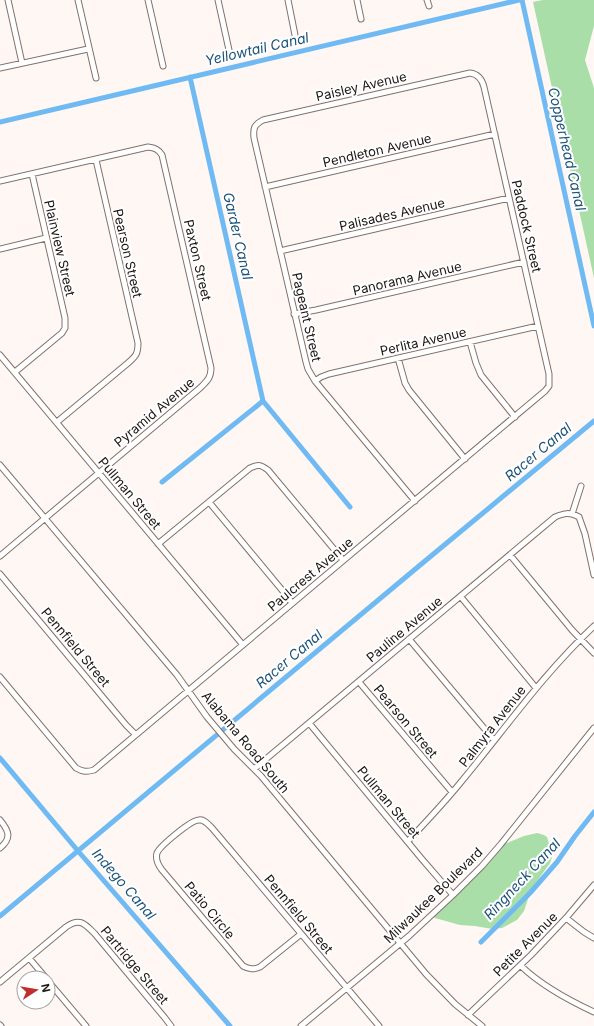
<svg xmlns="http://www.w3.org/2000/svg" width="594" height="1026" font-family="Inter,sans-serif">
<rect width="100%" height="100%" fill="#fff7f4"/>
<path fill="#aadea9" d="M543,0H594V26L585,60L594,88V278L533,2Z
M537,833L544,835L547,837L552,853V857L550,863L538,880L529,896L524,911L517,920L502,928L492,929L475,926L460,925L435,918L432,915L502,845L524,836Z"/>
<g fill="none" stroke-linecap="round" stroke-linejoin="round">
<path stroke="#70baf4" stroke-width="5" d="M522,0L594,326
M190,77L263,401L350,507
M0,122L519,0
M162,482L263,401
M0,758L78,851L230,1026
M0,916L419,566L594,421
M481,942L530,893L557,862L575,836L594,812"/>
<g stroke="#83716b" stroke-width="7">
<path id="minor" d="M8,0L22,63
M78,0L96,78
M148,0L163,66
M218,0L229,50
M288,0L295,35
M357,0L361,19
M427,0L429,6
M0,68L88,49
M0,181L148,147C155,148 158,149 162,155L211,368C211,378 207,381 200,388L0,556
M265,187L495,134
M0,249L46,238
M280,251L509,198
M294,314L316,310L524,262
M470,342L476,363L481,375L515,417
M0,355L243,645
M398,358L405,383L409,390L465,459
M15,372L62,333L65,328V318L32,174
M315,381L321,377L329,374L538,326
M57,422L128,363C136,356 138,354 138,343L96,160
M0,465L177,675L207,717L234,749L261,776L426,974L455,1004L482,1026
M209,502L282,590L292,603
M572,514L581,486
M158,544L250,468C259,464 261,465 268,470L343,560
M510,555L572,630L594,653
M0,574L126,725L135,734
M461,597L536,688
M409,639L494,740
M0,677L76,768C83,772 87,772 94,770L545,391L549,386V374L484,87C482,79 478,74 470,73L263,120C254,125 253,128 254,138L306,362L308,369L315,381L415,501
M359,682L452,792
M309,723L421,858L453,895
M254,769L555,517C565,513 569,512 579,517L585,534L594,575
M0,820C9,831 12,838 0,848
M408,841C426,822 444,803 461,782C505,729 543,674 594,626
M566,918L584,932L594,938
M301,934L260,967C253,970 249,969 243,966L162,870C158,865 155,860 157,853C160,846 191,820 199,820C204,819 208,824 212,828L379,1026
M29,958L46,978
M521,966C542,986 568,1000 594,1012
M48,981L86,1026
M0,982L66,927C80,917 85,924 95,934L165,1018L171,1026
M468,1015L531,955L566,918L594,885
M0,1025L1,1026
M301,1026L409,936L453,895L482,866L501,844L594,728"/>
</g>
<use href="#minor" stroke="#fff" stroke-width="5"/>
</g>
<g text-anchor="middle" stroke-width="4" stroke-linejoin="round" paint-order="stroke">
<g font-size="13" fill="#1c1613" stroke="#fff">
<text transform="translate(361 86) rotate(-13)" y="5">Paisley Avenue</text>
<text transform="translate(377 150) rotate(-13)" y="5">Pendleton Avenue</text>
<text transform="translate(392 214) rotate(-13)" y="5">Palisades Avenue</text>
<text transform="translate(527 226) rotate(77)" y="5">Paddock Street</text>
<text transform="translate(60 248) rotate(77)" y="5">Plainview Street</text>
<text transform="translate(128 253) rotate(77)" y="5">Pearson Street</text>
<text transform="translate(198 260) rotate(77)" y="5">Paxton Street</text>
<text transform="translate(407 278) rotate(-13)" y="5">Panorama Avenue</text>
<text transform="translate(307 317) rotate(77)" y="5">Pageant Street</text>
<text transform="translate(423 341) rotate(-13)" y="5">Perlita Avenue</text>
<text transform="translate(154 412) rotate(-40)" y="5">Pyramid Avenue</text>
<text transform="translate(130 493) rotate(50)" y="5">Pullman Street</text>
<text transform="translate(310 574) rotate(-40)" y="5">Paulcrest Avenue</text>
<text transform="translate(404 629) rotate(-40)" y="5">Pauline Avenue</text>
<text transform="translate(76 647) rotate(50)" y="5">Pennfield Street</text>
<text transform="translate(406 721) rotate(50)" y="5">Pearson Street</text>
<text transform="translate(492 726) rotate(-52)" y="5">Palmyra Avenue</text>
<text transform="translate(246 742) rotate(50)" y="5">Alabama Road South</text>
<text transform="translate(389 802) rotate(50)" y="5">Pullman Street</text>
<text transform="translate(433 895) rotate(-44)" y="5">Milwaukee Boulevard</text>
<text transform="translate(210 910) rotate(50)" y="5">Patio Circle</text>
<text transform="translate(299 914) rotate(50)" y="5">Pennfield Street</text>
<text transform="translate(525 944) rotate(-45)" y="5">Petite Avenue</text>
<text transform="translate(135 965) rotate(50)" y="5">Partridge Street</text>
</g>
<g font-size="14" font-style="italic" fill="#1c5379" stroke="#fff">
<text transform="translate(257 49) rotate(-13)" y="5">Yellowtail Canal</text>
<text transform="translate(567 149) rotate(77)" y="5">Copperhead Canal</text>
<text transform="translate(238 236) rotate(77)" y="5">Garder Canal</text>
<text transform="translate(538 452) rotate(-40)" y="5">Racer Canal</text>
<text transform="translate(289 659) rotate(-40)" y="5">Racer Canal</text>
<text transform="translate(522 879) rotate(-47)" y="5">Ringneck Canal</text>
<text transform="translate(124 884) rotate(49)" y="5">Indego Canal</text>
</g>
</g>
<g transform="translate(36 990) rotate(78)"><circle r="19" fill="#ffffff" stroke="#a4a2a1"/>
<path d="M0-3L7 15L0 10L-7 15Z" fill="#be2f2e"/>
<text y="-6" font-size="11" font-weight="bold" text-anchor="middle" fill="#1c1613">N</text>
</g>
</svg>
